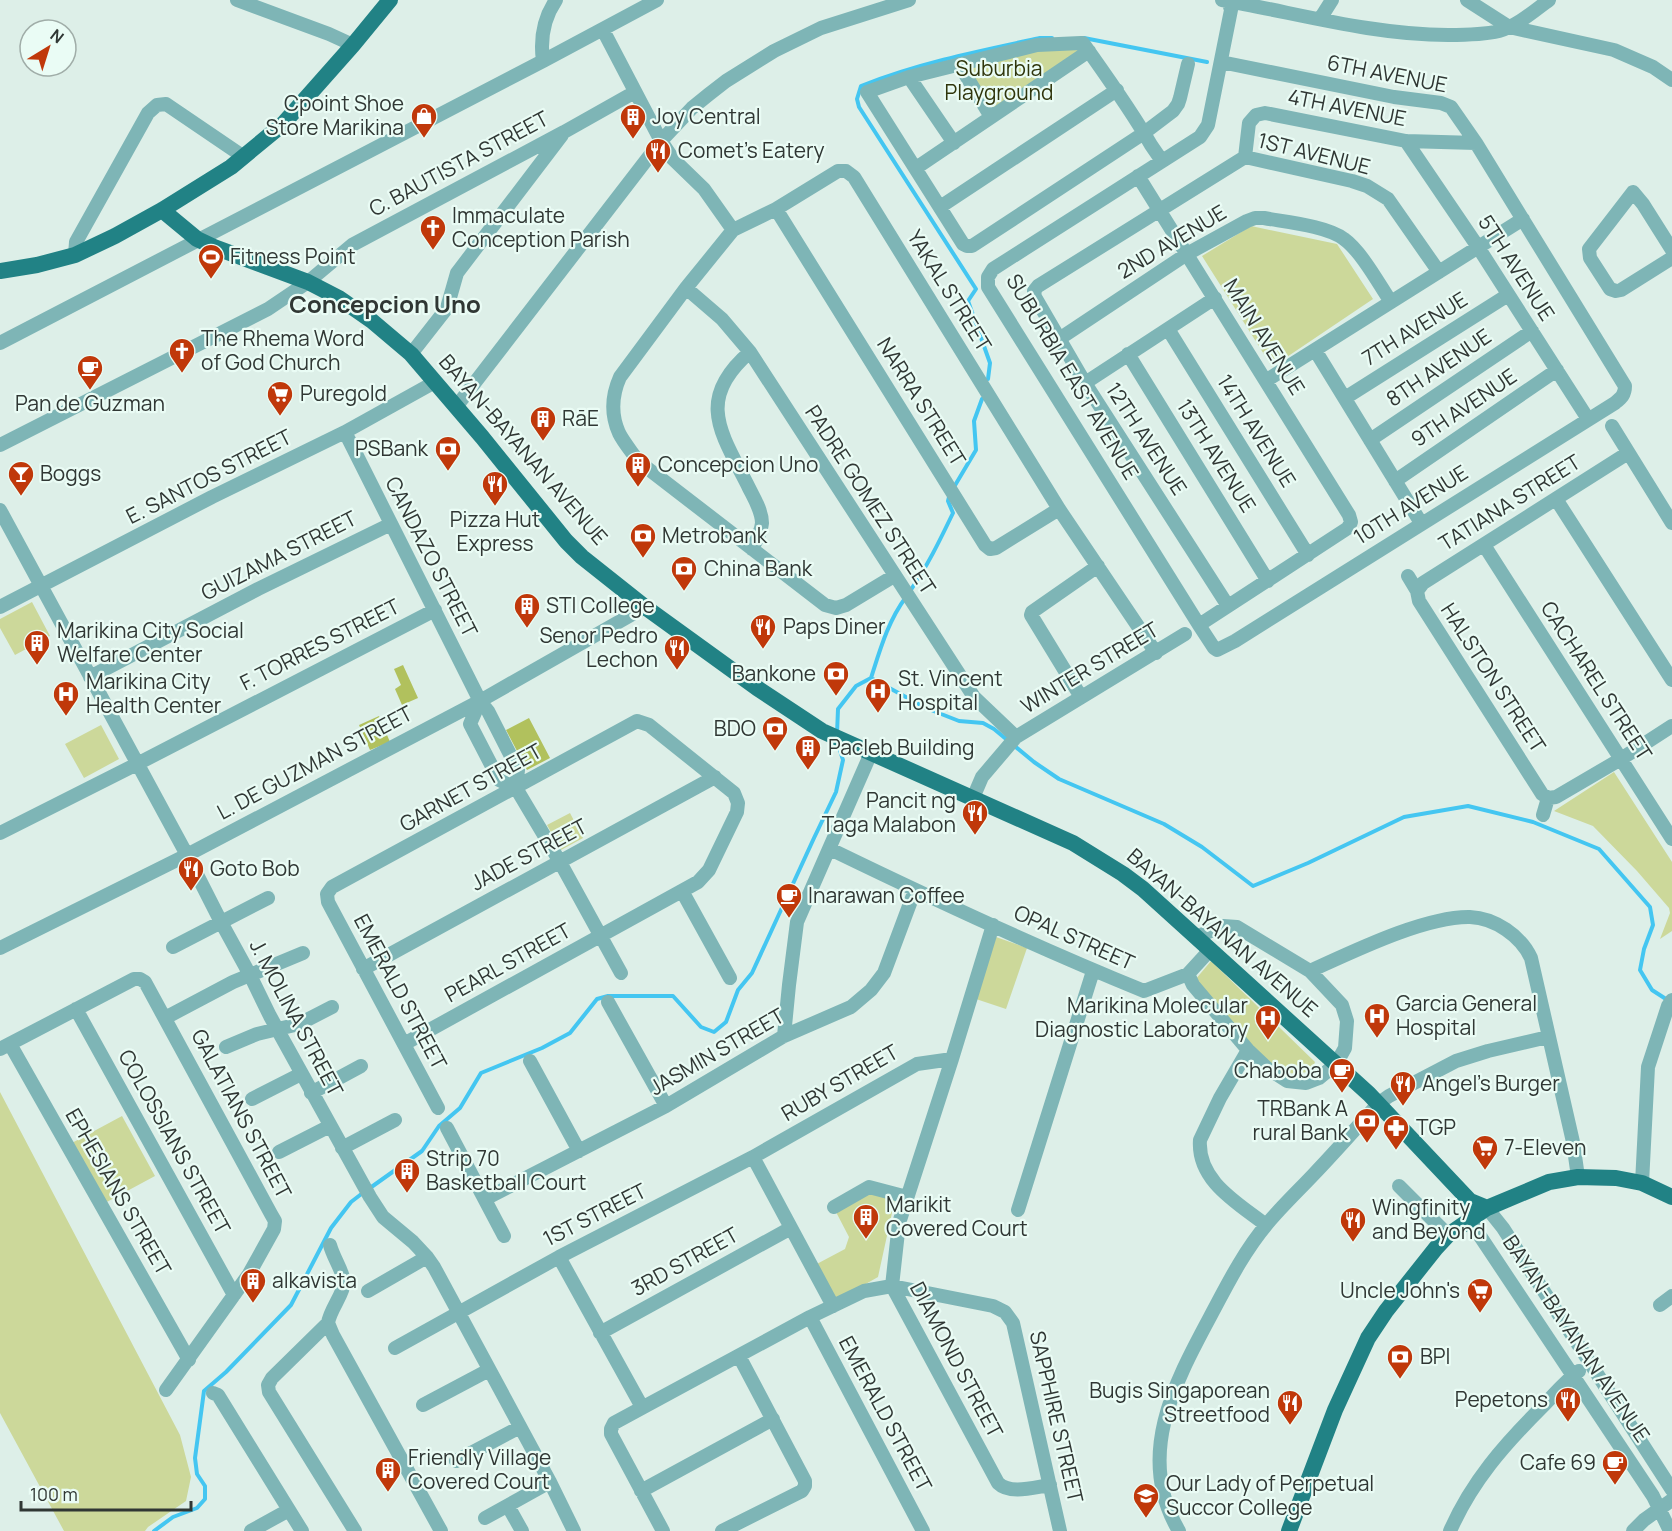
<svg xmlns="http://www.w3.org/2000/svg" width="1672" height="1531" font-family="Manrope,sans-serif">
<rect width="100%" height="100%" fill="#ddefe8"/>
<path fill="#ccd89a" d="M1051,47L1083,49L992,113L965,67Z
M1251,226L1337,244L1373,299L1272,367L1202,256Z
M32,602L50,636L15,655L0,628V619Z
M101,725L119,759L84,778L65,744Z
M1614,772L1672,862V931L1660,939L1670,913L1669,908L1637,871L1593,826L1554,811Z
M570,813L583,838L561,850L547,825Z
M996,937L1027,948L1006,1009L976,999Z
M1211,961L1315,1062L1311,1072L1282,1074L1251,1048L1195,980Z
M0,1092L180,1435L191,1477L186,1501L148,1527L145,1531H64L0,1413Z
M122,1116L155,1176L103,1204L70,1144Z
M871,1192L895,1199L878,1277L834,1302L813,1266L845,1249L849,1237L836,1212Z"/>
<path fill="#b1c15d" d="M403,665L418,698L402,705L395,689L401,685L394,669Z
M379,716L390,742L370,750L359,725Z
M529,718L550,758L527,770L506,730Z"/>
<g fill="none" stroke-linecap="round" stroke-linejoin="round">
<path stroke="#44c6f1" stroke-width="4" d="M1084,38L1207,62
M988,379L990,363L968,301L976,289L859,107L857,99L861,86C919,63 979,51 1040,38H1052
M954,487L976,450L974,421L982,399
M910,591C927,567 940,540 953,513L948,501L949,497
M871,678C880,650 888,621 906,597
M837,734L838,709L856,686L871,678L926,708L959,721L983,723L994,729L1034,762L1059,779L1164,824L1202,847L1253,886L1308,863L1404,817L1468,806L1533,822L1599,849L1650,907L1653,925L1644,949L1640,970L1652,990L1669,1001
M370,1188L422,1151L439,1126L460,1108L481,1073L542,1048L570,1033L597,999L608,996H673L701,1027L714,1032L726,1022L738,990L752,973L814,838L836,792L843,760L838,744
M154,1531L173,1517L197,1508L205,1499V1486L197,1474L195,1458L204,1391L226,1372L291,1305L331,1228L351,1202L364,1192"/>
<path stroke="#7eb5b6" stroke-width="14" d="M237,0L329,34L353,45
M1222,0C1297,13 1372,35 1448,35C1465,35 1483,35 1499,31C1517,26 1534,11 1549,0
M1467,0L1509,27L1614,50L1653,67L1672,80
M1320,19L1332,0
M603,30L661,141L673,159L704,189L733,230
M543,61C540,39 543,19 556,0
M1221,62L1394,97L1441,103L1451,107L1476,143L1625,386C1625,395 1621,398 1615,403L1235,641L1217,650L1214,648L1199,625L988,287V277L993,269L1200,137L1208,125L1231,10L1228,0
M959,64L991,117
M909,77L954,143
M1406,141L1478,247L1588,419
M1245,157L1249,123L1256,115L1265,113L1406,141L1476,143
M1162,161L1151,145C1131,110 1107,77 1083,43H1081L1037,45L909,77L867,92L963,244L967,246H972L1144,133L1173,111L1178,104L1180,98L1188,64
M916,168L1089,51
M1138,176L1349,515L1351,522L1348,528L1199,625
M940,207L1117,90
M776,209L985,545L990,549L996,548L1059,509
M1672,250L1643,204L1633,192L1589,249L1590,258L1610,289L1616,291L1621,290L1672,258
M75,255L76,242L148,113L157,105L166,104L244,157
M686,288L722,319L750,352L974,697L1016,737
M1168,329L1308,555
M1059,339L1187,254L1247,221L1255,218H1264C1286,222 1327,226 1344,239C1361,251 1379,284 1391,302
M0,343L543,61L657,0
M1315,350L1421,523
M750,352C694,400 722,434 749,488C754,498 762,511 762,523C761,533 756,541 752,549
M411,354L447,308L457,273L562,135
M1128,354L1268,581
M1267,380L1523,219
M1085,383L1215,298
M1345,398L1508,295
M456,407L661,141L692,108L708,95L726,81L774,51L821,28L909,0
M1612,426L1672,523
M345,432L480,701L488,711L518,770L516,788
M1370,440L1532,331
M0,445L268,309L308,282L352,245L564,132L635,92
M1395,481L1557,370
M1556,499L1672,680
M0,510L187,855L221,922L250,975L270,1016L370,1197L383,1217L413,1242L427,1257L434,1267L550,1482L574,1531
M1484,545L1672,839
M894,576L846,605L836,608L825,605L638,461C632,452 624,443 619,433C611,415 612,395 620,377L686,288L733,230L776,209L838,171H846L854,177L1059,509L1156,653
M1408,576L1417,591L1419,601L1542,794L1548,798
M1417,591L1423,583L1628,453
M1228,606L1085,383L1035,297L1034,291L1038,286L1245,157L1352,181L1367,186L1388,199L1439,272
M0,607L212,497L345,432L435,382
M90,677L258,589L391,524
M1081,697L1031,615L1032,612L1098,566
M480,701L470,724L499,780L516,788L560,862L621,973
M973,798L982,777L1016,737L1185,634
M1543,815L1548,798L1556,797L1621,759L1672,726
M0,833L137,764L435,610
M830,849C933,899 1038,948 1144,991L1188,974L1210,950
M682,891L730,978
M993,925L952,1059L899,1223L892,1286L998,1483C1010,1495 1035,1487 1050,1485
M173,947L268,898
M0,948L187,855L480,701L645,607
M363,969L715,777
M1310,971C1352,952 1425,916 1470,917C1495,918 1521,936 1531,958L1573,1142L1578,1177
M1188,974L1193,985L1248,1050L1267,1068L1287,1081L1306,1083L1319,1078L1336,1064L1345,1048L1347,1021L1342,1005L1310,971L1237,927L1223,926L1196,937
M608,1002L666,1106
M76,1009L234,1295
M165,1018L233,982L303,953
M784,1036L789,985L797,922L871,753
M10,1044L189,1360
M404,1044L698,882L709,870L737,812L738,803L734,793L649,725L637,721L332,887L327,894L328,902L438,1108
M226,1047L257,1034L299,1024L332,1007
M0,1049L134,979H140L145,982L271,1214L275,1221L274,1229L249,1274L166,1390
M1248,1050L1220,1098L1200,1140C1197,1181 1238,1203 1266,1225
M530,1061L579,1151
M311,1093L361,1066
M252,1099L301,1074
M447,1128L504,1236
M342,1148L395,1120
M279,1152L330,1126
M753,1157L833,1306
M1642,1183L1648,1067L1668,1006L1672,1000
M1399,1186L1448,1235
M485,1199L666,1106L784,1036L851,1007L871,990L884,973L915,890
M834,1207L869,1187L907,1197
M1487,1208L1503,1228L1672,1490
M1018,1210L1093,971
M1470,1221L1653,1496L1670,1531
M559,1257L642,1407
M368,1291L427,1257
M1660,1305L1672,1296
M810,1317L923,1531
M328,1323L272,1378L268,1385L269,1392L355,1531
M328,1323L333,1335L441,1531
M328,1323C330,1309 344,1294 344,1282C343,1271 333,1257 330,1245
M600,1333L791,1228
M395,1348L559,1257L753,1157L917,1064L952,1059
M213,1393L218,1395L302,1531
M423,1405L489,1370
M456,1461L520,1427
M641,1491L773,1419
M508,1506L522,1531
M485,1518L550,1482
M251,1531L289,1510
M663,1531L611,1434V1429L614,1423L810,1317L864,1291L892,1286L993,1306L1005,1312L1013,1323L1060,1531
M722,1531L802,1491L805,1486V1481L739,1356
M1179,1531C1135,1457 1174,1384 1210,1317C1227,1285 1244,1251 1267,1224C1282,1206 1299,1190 1314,1174C1336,1151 1357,1127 1379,1103L1389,1096L1456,1061L1488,1051L1548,1037
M1450,1531C1472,1481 1504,1445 1542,1407C1554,1395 1565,1381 1579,1371
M1633,1531L1644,1520L1672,1500"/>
<path stroke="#218285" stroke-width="16" d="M162,210L197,239L214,247L308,282L339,298L372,321L411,354L482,437L566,541L582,557L645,607L757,688L822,731L1073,843L1123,874L1143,889L1238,975L1369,1094L1470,1201L1487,1208
M0,271L37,265L75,255L115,236L162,210L231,167L283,124L353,45L390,0
M1289,1531L1335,1410L1368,1338L1386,1311L1436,1248L1448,1235L1487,1208L1549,1182L1578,1177L1616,1178L1642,1183L1672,1197"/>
</g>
<defs>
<g id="shop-pin" transform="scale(1.35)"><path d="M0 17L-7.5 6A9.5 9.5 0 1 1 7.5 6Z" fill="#c0380a" stroke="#eafcf5"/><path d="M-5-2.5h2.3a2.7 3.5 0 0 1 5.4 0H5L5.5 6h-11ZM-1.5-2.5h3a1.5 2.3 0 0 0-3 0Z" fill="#fff"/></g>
<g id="building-pin" transform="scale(1.35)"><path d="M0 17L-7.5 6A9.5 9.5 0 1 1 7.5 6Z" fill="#c0380a" stroke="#eafcf5"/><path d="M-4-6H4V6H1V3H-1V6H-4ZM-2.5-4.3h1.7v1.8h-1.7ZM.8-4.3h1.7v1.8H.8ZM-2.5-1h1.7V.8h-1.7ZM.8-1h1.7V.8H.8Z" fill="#fff"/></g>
<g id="restaurant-pin" transform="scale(1.35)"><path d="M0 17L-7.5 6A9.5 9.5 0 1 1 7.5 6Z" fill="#c0380a" stroke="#eafcf5"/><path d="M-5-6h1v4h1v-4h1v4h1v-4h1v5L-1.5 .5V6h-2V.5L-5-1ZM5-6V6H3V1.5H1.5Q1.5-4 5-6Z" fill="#fff"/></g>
<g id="church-pin" transform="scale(1.35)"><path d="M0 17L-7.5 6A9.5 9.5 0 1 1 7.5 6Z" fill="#c0380a" stroke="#eafcf5"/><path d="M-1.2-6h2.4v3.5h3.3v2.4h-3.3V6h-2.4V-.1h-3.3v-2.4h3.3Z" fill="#fff"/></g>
<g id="stadium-pin" transform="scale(1.35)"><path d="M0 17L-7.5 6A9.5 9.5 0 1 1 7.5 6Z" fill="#c0380a" stroke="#eafcf5"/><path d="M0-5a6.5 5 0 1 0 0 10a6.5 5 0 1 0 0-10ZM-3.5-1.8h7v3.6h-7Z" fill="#fff"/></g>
<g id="cafe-pin" transform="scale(1.35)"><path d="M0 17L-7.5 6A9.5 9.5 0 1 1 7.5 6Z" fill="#c0380a" stroke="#eafcf5"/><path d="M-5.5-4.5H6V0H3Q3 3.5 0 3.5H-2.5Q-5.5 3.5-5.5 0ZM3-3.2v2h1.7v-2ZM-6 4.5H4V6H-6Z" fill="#fff"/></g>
<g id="supermarket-pin" transform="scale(1.35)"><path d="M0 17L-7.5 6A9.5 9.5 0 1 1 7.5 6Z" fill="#c0380a" stroke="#eafcf5"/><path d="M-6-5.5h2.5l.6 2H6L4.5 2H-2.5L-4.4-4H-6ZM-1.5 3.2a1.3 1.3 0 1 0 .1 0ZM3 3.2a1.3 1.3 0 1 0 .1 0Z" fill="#fff"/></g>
<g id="bank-pin" transform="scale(1.35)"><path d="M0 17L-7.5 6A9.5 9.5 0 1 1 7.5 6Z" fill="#c0380a" stroke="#eafcf5"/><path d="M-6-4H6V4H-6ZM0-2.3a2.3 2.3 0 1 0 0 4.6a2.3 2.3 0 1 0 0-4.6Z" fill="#fff"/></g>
<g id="bar-pin" transform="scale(1.35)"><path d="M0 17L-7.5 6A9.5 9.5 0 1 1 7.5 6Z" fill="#c0380a" stroke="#eafcf5"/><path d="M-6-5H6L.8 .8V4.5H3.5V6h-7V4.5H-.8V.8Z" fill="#fff"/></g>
<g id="hospital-pin" transform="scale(1.35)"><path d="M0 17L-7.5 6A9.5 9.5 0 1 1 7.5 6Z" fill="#c0380a" stroke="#eafcf5"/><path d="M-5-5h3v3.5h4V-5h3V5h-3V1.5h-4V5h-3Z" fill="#fff"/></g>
<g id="pharmacy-pin" transform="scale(1.35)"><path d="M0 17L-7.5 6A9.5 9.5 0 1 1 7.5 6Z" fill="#c0380a" stroke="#eafcf5"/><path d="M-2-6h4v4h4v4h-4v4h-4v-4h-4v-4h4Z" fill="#fff"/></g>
<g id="university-pin" transform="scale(1.35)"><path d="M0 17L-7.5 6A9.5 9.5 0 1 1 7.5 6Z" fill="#c0380a" stroke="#eafcf5"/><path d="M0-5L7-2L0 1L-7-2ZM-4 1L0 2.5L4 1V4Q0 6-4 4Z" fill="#fff"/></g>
</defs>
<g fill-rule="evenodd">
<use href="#shop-pin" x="424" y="116"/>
<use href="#building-pin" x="633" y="117"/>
<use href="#restaurant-pin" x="658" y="151"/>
<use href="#church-pin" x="433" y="228"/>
<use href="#stadium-pin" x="211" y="257"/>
<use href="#church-pin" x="182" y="351"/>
<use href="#cafe-pin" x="90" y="368"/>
<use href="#supermarket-pin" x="280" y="394"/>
<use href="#building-pin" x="543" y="419"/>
<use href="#bank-pin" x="448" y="449"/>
<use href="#building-pin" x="638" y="465"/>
<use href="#bar-pin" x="21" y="474"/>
<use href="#restaurant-pin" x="495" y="484"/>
<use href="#bank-pin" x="643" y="536"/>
<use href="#bank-pin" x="684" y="569"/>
<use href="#building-pin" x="527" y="606"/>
<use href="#restaurant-pin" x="763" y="627"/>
<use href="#building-pin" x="37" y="643"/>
<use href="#restaurant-pin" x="677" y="648"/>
<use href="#bank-pin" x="836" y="674"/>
<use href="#hospital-pin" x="878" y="691"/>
<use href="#hospital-pin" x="66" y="694"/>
<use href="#bank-pin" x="775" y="729"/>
<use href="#building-pin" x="808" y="748"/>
<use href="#restaurant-pin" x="975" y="813"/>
<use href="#restaurant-pin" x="191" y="869"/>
<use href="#cafe-pin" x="789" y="896"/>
<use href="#hospital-pin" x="1377" y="1016"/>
<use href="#hospital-pin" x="1268" y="1018"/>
<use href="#cafe-pin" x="1342" y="1071"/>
<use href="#restaurant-pin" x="1403" y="1084"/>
<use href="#bank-pin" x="1367" y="1121"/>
<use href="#pharmacy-pin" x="1396" y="1128"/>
<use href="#supermarket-pin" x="1485" y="1148"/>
<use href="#building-pin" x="407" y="1171"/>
<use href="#building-pin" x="866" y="1217"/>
<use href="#restaurant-pin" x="1353" y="1220"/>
<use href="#building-pin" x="253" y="1281"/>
<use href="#supermarket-pin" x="1480" y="1291"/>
<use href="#bank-pin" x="1400" y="1357"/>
<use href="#restaurant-pin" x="1568" y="1400"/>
<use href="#restaurant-pin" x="1290" y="1403"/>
<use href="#cafe-pin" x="1615" y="1463"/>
<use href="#building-pin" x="388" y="1470"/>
<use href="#university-pin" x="1146" y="1496"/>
</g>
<g text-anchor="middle" stroke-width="4.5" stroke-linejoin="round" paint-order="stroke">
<g font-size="21" fill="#2f350b" stroke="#eafcf5">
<text x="999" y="76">Suburbia<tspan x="999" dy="24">Playground</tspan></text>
</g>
<g font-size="21" fill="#303734" stroke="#eafcf5">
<text transform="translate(1387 74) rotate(11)" y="7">6TH AVENUE</text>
<text transform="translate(1347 108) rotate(11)" y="7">4TH AVENUE</text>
<text transform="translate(1314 154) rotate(14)" y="7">1ST AVENUE</text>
<text transform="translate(459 164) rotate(-28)" y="7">C. BAUTISTA STREET</text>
<text transform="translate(1172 242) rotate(-31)" y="7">2ND AVENUE</text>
<text transform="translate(1516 268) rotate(57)" y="7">5TH AVENUE</text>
<text transform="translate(949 291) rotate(58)" y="7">YAKAL STREET</text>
<text transform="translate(1415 329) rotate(-32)" y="7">7TH AVENUE</text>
<text transform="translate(1264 337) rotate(58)" y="7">MAIN AVENUE</text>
<text transform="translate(1439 368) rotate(-34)" y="7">8TH AVENUE</text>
<text transform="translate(1072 377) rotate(59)" y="7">SUBURBIA EAST AVENUE</text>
<text transform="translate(921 402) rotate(58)" y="7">NARRA STREET</text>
<text transform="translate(1464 408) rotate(-34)" y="7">9TH AVENUE</text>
<text transform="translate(1256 431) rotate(58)" y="7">14TH AVENUE</text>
<text transform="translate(1146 439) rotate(57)" y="7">12TH AVENUE</text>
<text transform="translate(523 450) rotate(49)" y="7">BAYAN-BAYANAN AVENUE</text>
<text transform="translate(1216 456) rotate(58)" y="7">13TH AVENUE</text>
<text transform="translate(209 477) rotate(-27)" y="7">E. SANTOS STREET</text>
<text transform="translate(870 500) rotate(57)" y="7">PADRE GOMEZ STREET</text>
<text transform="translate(1510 503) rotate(-32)" y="7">TATIANA STREET</text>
<text transform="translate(1411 505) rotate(-32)" y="7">10TH AVENUE</text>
<text transform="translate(279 556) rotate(-27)" y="7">GUIZAMA STREET</text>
<text transform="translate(431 557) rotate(63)" y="7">CANDAZO STREET</text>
<text transform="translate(320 645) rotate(-27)" y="7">F. TORRES STREET</text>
<text transform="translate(1090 668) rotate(-31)" y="7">WINTER STREET</text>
<text transform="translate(1493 678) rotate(57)" y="7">HALSTON STREET</text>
<text transform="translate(1596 681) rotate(57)" y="7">CACHAREL STREET</text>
<text transform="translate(315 763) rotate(-28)" y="7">L. DE GUZMAN STREET</text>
<text transform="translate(471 788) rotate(-29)" y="7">GARNET STREET</text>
<text transform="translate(529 855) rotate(-28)" y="7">JADE STREET</text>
<text transform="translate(1222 933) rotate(41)" y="7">BAYAN-BAYANAN AVENUE</text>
<text transform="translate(1074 938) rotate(24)" y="7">OPAL STREET</text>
<text transform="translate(508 963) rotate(-29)" y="7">PEARL STREET</text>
<text transform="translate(400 992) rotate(62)" y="7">EMERALD STREET</text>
<text transform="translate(296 1018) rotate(62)" y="7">J. MOLINA STREET</text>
<text transform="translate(717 1052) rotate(-30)" y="7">JASMIN STREET</text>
<text transform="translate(840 1083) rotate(-30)" y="7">RUBY STREET</text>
<text transform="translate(241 1114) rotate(62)" y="7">GALATIANS STREET</text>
<text transform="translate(174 1142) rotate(61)" y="7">COLOSSIANS STREET</text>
<text transform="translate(118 1192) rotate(60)" y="7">EPHESIANS STREET</text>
<text transform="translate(595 1215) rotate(-27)" y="7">1ST STREET</text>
<text transform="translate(685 1262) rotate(-29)" y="7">3RD STREET</text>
<text transform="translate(1576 1339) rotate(56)" y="7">BAYAN-BAYANAN AVENUE</text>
<text transform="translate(956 1360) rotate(62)" y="7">DIAMOND STREET</text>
<text transform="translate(885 1414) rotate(62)" y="7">EMERALD STREET</text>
<text transform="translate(1056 1417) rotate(77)" y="7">SAPPHIRE STREET</text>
</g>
<g font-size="21" fill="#303734" stroke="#eafcf5" text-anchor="start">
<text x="404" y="111" text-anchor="end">Cpoint Shoe<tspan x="404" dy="24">Store Marikina</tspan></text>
<text x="652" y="124">Joy Central</text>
<text x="678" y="158">Comet's Eatery</text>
<text x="452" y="223">Immaculate<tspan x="452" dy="24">Conception Parish</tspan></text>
<text x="230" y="264">Fitness Point</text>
<text x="201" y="346">The Rhema Word<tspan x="201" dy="24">of God Church</tspan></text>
<text x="300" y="401">Puregold</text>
<text x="90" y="411" text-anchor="middle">Pan de Guzman</text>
<text x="562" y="426">RāE</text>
<text x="428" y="456" text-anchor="end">PSBank</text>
<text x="658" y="472">Concepcion Uno</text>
<text x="40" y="481">Boggs</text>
<text x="495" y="527" text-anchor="middle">Pizza Hut<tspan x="495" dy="24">Express</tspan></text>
<text x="662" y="543">Metrobank</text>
<text x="704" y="576">China Bank</text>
<text x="546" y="613">STI College</text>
<text x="783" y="634">Paps Diner</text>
<text x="57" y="638">Marikina City Social<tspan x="57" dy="24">Welfare Center</tspan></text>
<text x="658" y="643" text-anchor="end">Senor Pedro<tspan x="658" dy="24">Lechon</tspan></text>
<text x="816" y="681" text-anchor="end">Bankone</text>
<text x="898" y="686">St. Vincent<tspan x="898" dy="24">Hospital</tspan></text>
<text x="86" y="689">Marikina City<tspan x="86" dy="24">Health Center</tspan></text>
<text x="756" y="736" text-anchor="end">BDO</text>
<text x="828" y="755">Pacleb Building</text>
<text x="956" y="808" text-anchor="end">Pancit ng<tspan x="956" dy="24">Taga Malabon</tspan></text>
<text x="210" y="876">Goto Bob</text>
<text x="808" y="903">Inarawan Coffee</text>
<text x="1396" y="1011">Garcia General<tspan x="1396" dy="24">Hospital</tspan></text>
<text x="1248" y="1013" text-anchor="end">Marikina Molecular<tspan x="1248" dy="24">Diagnostic Laboratory</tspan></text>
<text x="1322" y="1078" text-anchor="end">Chaboba</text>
<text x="1422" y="1091">Angel's Burger</text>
<text x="1348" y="1116" text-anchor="end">TRBank A<tspan x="1348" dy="24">rural Bank</tspan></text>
<text x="1416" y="1135">TGP</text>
<text x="1504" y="1155">7-Eleven</text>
<text x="426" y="1166">Strip 70<tspan x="426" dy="24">Basketball Court</tspan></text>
<text x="886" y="1212">Marikit<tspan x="886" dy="24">Covered Court</tspan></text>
<text x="1372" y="1215">Wingfinity<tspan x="1372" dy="24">and Beyond</tspan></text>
<text x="272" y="1288">alkavista</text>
<text x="1460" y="1298" text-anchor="end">Uncle John's</text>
<text x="1420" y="1364">BPI</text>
<text x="1270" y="1398" text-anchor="end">Bugis Singaporean<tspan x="1270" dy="24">Streetfood</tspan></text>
<text x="1548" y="1407" text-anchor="end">Pepetons</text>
<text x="408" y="1465">Friendly Village<tspan x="408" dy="24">Covered Court</tspan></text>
<text x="1596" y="1470" text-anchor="end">Cafe 69</text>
<text x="1166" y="1491">Our Lady of Perpetual<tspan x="1166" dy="24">Succor College</tspan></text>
</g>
<g font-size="24" font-weight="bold" fill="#303734" stroke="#eafcf5">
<text x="385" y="313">Concepcion Uno</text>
</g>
</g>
<g transform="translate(48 48) rotate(38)"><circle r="28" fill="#eafcf5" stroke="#a0ada8" stroke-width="1.5"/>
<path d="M0-4.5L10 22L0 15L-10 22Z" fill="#c0380a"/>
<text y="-9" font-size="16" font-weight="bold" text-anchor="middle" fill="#303734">N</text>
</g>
<path d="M21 1501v9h170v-9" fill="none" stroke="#303734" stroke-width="3"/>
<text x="30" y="1501" font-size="18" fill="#303734" stroke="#eafcf5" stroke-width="4.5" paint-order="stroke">100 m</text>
</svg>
